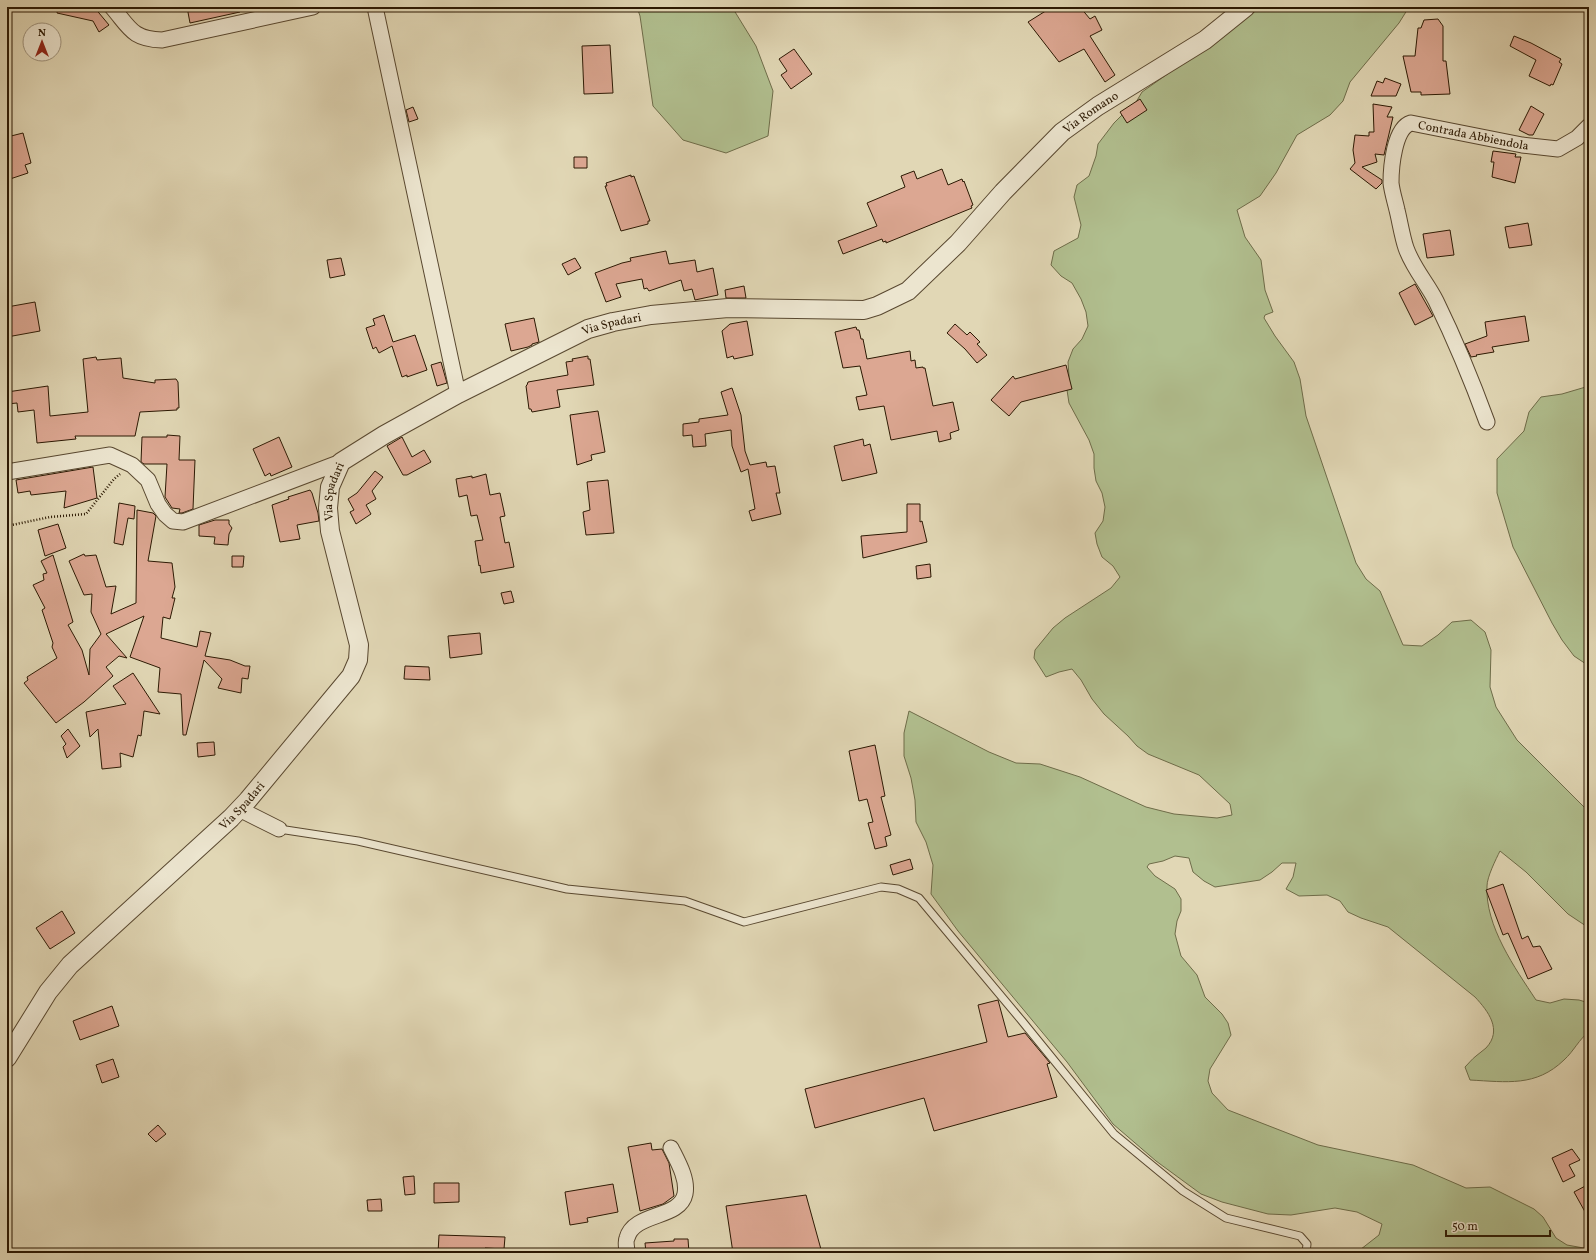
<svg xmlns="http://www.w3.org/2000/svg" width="1596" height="1260" font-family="Vollkorn,serif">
<rect width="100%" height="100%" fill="#e1d7b5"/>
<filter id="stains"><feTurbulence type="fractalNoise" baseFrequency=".005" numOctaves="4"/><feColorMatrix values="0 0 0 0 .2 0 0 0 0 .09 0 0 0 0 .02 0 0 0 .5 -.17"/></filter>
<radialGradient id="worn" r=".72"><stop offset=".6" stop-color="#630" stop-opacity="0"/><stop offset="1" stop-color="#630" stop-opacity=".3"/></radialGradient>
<path fill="#b1bf8f" stroke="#6e6c49" d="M637,7H732L756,46L773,91L768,136L726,153L683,140L653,106L640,16Z
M1255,7H1409L1399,23L1350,82L1343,101L1330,115L1297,135L1276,173L1260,196L1237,210L1245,237L1261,260L1265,290L1273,312L1265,315L1264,318L1275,336L1294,362L1300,379L1306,416L1356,563L1366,579L1380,591L1403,645L1422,646L1438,635L1452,622L1471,620L1485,632L1491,650L1490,687L1496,707L1517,740L1589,812V928L1568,914L1526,872L1500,851C1496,859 1487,877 1487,886C1485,926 1515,968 1536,1000L1550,1003L1564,999L1579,1000L1589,1003V1032C1579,1039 1574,1051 1564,1060C1536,1087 1507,1082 1470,1080L1465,1067C1469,1063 1472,1059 1476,1056C1479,1053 1483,1051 1486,1048C1503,1030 1488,1011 1475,997L1388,927L1361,918L1348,912L1340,901L1327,895L1299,896L1286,889L1293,877L1296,863H1282L1272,872L1260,880L1215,887L1204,881L1193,872L1189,858L1175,856L1163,861L1149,864L1147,867L1155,876L1175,889L1181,899V911L1177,921L1175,934L1181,956L1197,975L1205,997L1222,1014L1228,1023L1231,1035L1210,1069L1208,1081L1212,1093L1228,1110L1318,1145L1413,1165L1466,1188L1490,1187L1534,1209L1543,1217L1556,1238L1567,1245L1589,1249V1253H1356L1379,1235L1382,1224L1357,1212L1335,1208L1291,1215L1268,1214L1222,1202L1201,1194L1156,1161L1113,1124L1067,1062L958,931L931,894L933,865L926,842L916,822L915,800L911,778L904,756V733L909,711L989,752L1016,763L1040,764L1080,777L1146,807L1174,814L1217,818L1232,815L1230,804L1199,775L1148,754L1137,746L1128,736L1104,714L1092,699L1081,680L1072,669L1059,672L1046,677L1034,658L1035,650L1053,628L1065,618L1111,588L1120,577L1113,566L1102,557L1097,544L1095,533L1103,521L1105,507L1102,493L1096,481L1094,468V454L1089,440L1069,403L1067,390L1069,376L1068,362L1073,349L1082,339L1088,326L1086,312L1081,299L1072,283L1061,276L1051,265L1054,251L1078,238L1081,225L1074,197L1077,185L1089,176L1096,156L1098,144L1114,123L1123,114L1132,109L1142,92L1217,39Z
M1589,386V666L1574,656L1562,640L1552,623L1513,547L1497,493V459L1524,431L1529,412L1541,397L1562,394Z"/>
<path fill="#dca792" stroke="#2c1903" d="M58,7L85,9V7H94L109,25L99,32L93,21L57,13Z
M187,7H240V12L190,23Z
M1052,7H1080L1090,19L1095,16L1102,30L1090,36L1115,75L1105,82L1084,49L1059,62L1028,22Z
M1438,19L1443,26V61H1446L1450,94L1421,95V92H1411L1403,56H1415L1418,28H1421L1424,20Z
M1514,36L1531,43L1561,59L1559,62L1562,64L1553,85L1551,84L1550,86L1529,76L1536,60L1510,46Z
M610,45L613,93L584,94L582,46Z
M794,49L812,74L791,89L781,75L787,71L779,59Z
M1385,78L1401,84L1396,96H1371L1377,81L1383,83Z
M1140,99L1147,110L1127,123L1120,112Z
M1373,104L1392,107L1387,117H1393L1384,155L1375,154L1377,162L1362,167L1382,180V183L1376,189L1350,169L1355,163L1353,150L1355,135L1369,136V132H1374Z
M1531,106L1544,114L1533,135H1529L1519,130Z
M413,107L418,119L409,122L406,110Z
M23,133L31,163L25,165L28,173L7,180V137Z
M1493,151L1516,154L1515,157H1521L1515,183L1492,177L1494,162H1491Z
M574,157H587V168H574Z
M942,169L948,185L962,179L963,182L964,181L973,205L971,206L972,208L886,243V241L883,242L882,239L843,254L838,241L877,226L867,203L905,187L901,176L914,171L917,179Z
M631,175V177L634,176L650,221H648V224L621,231L605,186H607L606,183Z
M1528,223L1532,245L1509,248L1505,227Z
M1450,230L1454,255L1427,258L1423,234Z
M666,251L669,264L695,260L697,272L713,268L718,295L695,300L692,289L684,291L681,280L649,291L647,288L644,289L642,279L616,284L621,297L606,302L595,273L622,263L631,261L630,258Z
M341,258L345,275L330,278L327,260Z
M575,258L581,268L568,275L562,264Z
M1415,284L1433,316L1415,325L1399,293Z
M744,286L746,298H726L725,290Z
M35,302L40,331L7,337V307Z
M384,315L393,342L415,335L427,370L407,377V375L402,377L392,346L379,353L376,347L373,349L366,328L375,325L373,319Z
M1525,316L1529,341L1492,347L1494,352L1476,355L1477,356L1471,357L1465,344L1487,336L1485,322Z
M534,318L539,342L532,344V345L528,347L511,351L505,324Z
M747,321L753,355L734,359L733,356L727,358L722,331L730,324Z
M955,324L967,335L970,332L980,342L977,344L987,355L977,363L965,349L947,333Z
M856,327L857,330H859L861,339H863L867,359L910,351L911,361L915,360L916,368L923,367V368H925L933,406L953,402L959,430L950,433L951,439L939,442L937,431L891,440L884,406L859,410L856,397L867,395L860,366L843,368L835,332Z
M588,356V359H590L594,385L557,390L560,407L532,412L531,409H529L526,386L527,385L528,382L568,375L566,362L573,361L572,359Z
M96,357L97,360L121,358L123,378L155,383V380L176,379L178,382L179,408H177V410L140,412L135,436H75L76,439L37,443L34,410L18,412L17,403L7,404V392L48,386L50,416L88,412L83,359Z
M441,362L447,383L437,386L431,365Z
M1066,365L1072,389L1021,402L1009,416L991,400L1013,376L1015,379Z
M732,388L741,415L745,451L750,465L766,462L767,467L775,466L780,493H776L781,514L752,521L749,511L755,509L748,469L741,472L732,446L731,430L705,434L706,446L693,447L692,435L683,436V424L699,422V419L728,415L721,392Z
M598,411L605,452L591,455L592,460L577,465L570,415Z
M167,435L180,436L179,460H195L193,509L182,513H179L180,509L172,508L165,497L167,464H144L141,462L142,437H167Z
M279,437L292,467L271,476L270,473L265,476L253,449Z
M402,437L412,457L424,450L431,462L407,475H403L387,446Z
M863,439L864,446L870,444L877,473L842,481L834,446Z
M93,467L97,498L64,508L66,491L31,495L30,491L18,493L16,480Z
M375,471L383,477L372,491L376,499L366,505L371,514L356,524L350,512L354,510L348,499L357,493Z
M486,474L490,495L500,493L505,516L500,517L505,543L509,542L514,567L481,573L480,565L479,566L475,541L483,540L477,515L471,516L467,495L459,497L456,479L472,476V478Z
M608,480L614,533L586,535L583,512L590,510L587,482Z
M310,490L312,493L318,513L319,521L297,525L300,539L280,542L272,505L289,499L288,497Z
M119,503L135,506L134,519L128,518L123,545L114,543Z
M907,504H920V522L922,521L927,542L863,558L861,536L907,532Z
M137,510L153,513L156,516L148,561L172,563L175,587L172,598H175L170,619L163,617L161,638L197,647L200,631L211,633L205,656L230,660L245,666H250L248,679L242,678L241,693L218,688L222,679L204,660L186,735H183L181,694L158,692L160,668L130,657L144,616L106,634L127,658L119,656L106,667L113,676L84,702L56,723L24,683L28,680L27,677L57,658L52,647L53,643L42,610L45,608L33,585L44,580L43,574L47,573L41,561L53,555L73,622L68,625L82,650L89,675L90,649L101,634L91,612L92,594L84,595L69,561L84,554L85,556L96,555L106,587L116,586L111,614L136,603Z
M215,520H229V524L232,528L229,534L228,545L214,544L215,537L199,536V525Z
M58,524L66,548L45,556L38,530Z
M232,556H244L243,567H232Z
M930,564L931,577L917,579L916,566Z
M511,591L514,602L504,604L501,593Z
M480,633L482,654L450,658L448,636Z
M405,666L429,667L430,680L404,679Z
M133,673L160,714L144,711L141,736L138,735L133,757L120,753L121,767L102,769L98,729L90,737L86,712L126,704L113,686Z
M68,729L80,746L67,758L63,747L66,744L61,736Z
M214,742L215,755L198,757L197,743Z
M875,745L885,796L881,797L891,835L885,837L887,846L875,849L868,823L873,822L867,799L859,801L849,751Z
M910,859L913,869L893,875L890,865Z
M1503,884L1522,939L1528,936L1533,947L1540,946L1552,969L1528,979L1508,933L1503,935L1486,890Z
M62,911L75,933L50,949L36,928Z
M998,1000L1008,1037L1025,1033L1050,1063L1047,1064L1057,1097L934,1131L924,1098L815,1128L805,1089L987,1042L978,1005Z
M112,1006L119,1026L80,1040L73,1021Z
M113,1059L119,1077L102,1083L96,1065Z
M158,1125L166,1134L156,1142L148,1134Z
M651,1143L652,1150L662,1149L669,1163L674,1196L663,1204L640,1211L628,1147Z
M1572,1149L1580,1160L1569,1165L1575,1176L1563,1182L1552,1158Z
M414,1176L415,1194L405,1195L403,1177Z
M434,1183H459V1202L434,1203Z
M613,1184L618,1212L587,1218L588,1222L570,1225L565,1192Z
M1589,1184V1219L1574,1192Z
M806,1195L822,1253H733L726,1206Z
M381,1199L382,1211H368L367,1200Z
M439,1235L505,1237L504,1249L485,1248V1253H438Z
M674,1239H688L689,1253H646L645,1243L674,1241Z"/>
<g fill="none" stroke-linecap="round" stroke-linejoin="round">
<g stroke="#594830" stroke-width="9">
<path id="service" d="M279,829L358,841L567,889L685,901L744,922L881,887L898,889L919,898L1022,1021L1114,1134L1183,1191L1226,1218L1300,1236L1307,1244L1306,1253"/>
</g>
<g stroke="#594830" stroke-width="17">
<g id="minor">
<path d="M112,7C130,28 132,39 162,40L313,7"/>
<path d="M375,7L458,394"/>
<path id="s1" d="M1487,422C1472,381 1455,340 1436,301C1427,283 1413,268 1406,248C1402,236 1400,222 1397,210C1395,201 1392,192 1391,183C1391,168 1394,128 1411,123L1522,145L1558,149L1577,138L1589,126"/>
<path d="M7,472L110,455L132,465L148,480L158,504L165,514L173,521L183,522L341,462"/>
<path d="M239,809L279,829"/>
<path d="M627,1253C627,1248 625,1242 627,1238C634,1212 680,1219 685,1194C688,1179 678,1162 671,1148"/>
</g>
</g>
<g stroke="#594830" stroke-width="20">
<g id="tertiary">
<path id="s2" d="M7,1058L48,992L70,965L231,818L248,800L351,676L358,660L359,645L330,531L328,508L330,487L341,462L384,435L458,394L588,329L613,322L651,315L728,308L864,310L877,306L908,291L958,243L1003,192L1062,132L1098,106L1205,40L1246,7"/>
</g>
</g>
<path stroke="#2c1903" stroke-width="2.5" stroke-dasharray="1 2" stroke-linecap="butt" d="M7,526L50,517L86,514L114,479L120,474"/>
<use href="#service" stroke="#ece5cf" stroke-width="7"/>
<use href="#minor" stroke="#ece5cf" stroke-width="15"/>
<use href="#tertiary" stroke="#ece5cf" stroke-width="18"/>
</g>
<g text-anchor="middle" stroke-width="3" stroke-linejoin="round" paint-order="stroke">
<g font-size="12" fill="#2c1903" stroke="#ece5cf">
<text dy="4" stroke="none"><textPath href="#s2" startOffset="1601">Via Romano</textPath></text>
<text dy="4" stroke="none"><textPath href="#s1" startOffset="389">Contrada Abbiendola</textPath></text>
<text dy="4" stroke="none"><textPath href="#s2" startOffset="1043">Via Spadari</textPath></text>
<text dy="4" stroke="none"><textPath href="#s2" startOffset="707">Via Spadari</textPath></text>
<text dy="4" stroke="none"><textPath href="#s2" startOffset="347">Via Spadari</textPath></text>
</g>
</g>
<rect width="1596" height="1260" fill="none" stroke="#e1d7b5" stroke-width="24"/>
<rect x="8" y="8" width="1580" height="1244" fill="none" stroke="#2c1903" stroke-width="2"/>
<rect x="12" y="12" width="1572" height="1236" fill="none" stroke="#2c1903"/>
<g transform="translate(42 42)"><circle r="19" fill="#ece5cf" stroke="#9f937d"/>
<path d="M0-3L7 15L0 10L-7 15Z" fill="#8f2418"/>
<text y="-6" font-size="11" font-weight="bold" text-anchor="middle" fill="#2c1903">N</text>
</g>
<path d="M1446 1230v6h104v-6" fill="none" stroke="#2c1903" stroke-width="2"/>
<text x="1452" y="1230" font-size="12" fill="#2c1903" stroke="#ece5cf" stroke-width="3" paint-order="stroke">50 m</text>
<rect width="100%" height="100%" filter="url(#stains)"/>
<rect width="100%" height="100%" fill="url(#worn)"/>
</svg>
